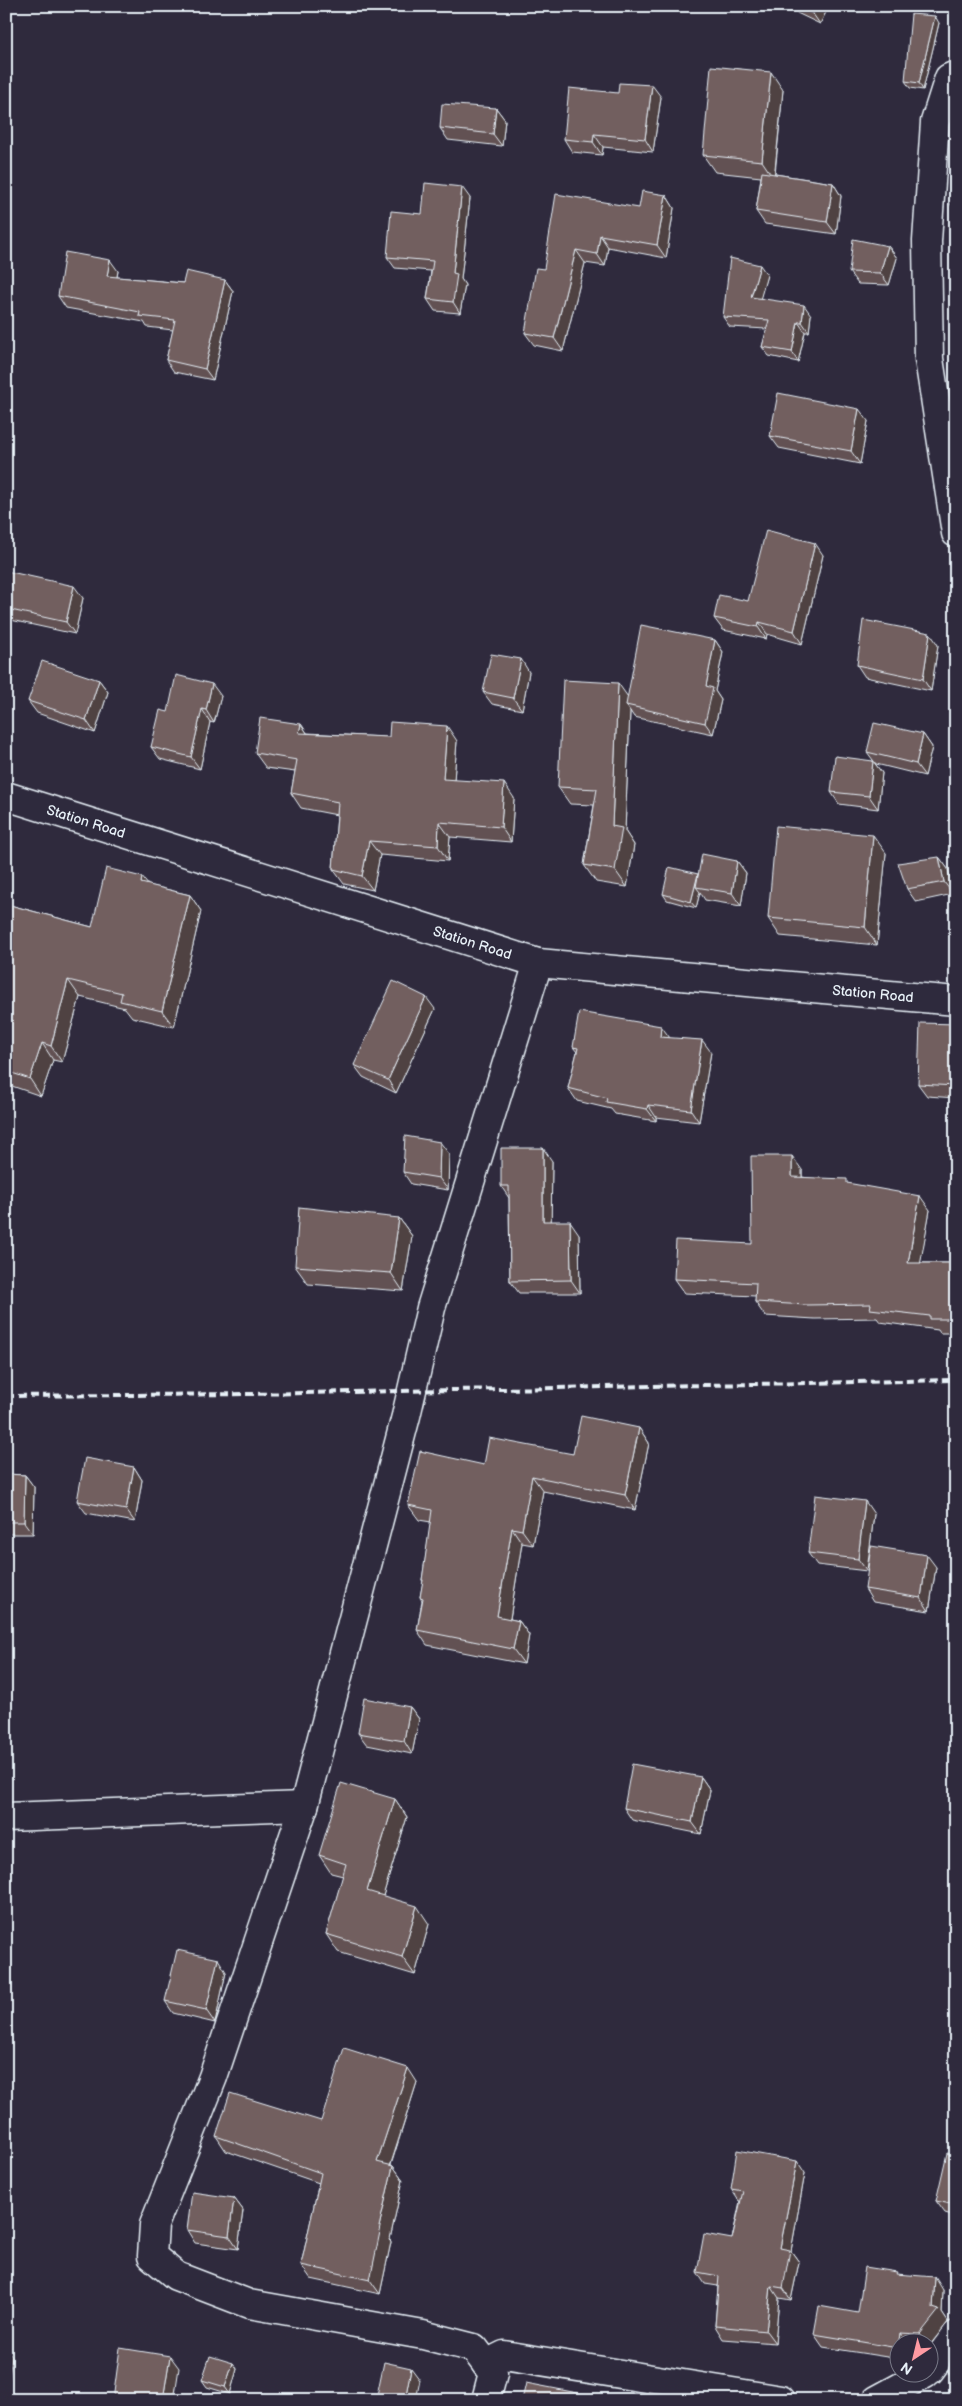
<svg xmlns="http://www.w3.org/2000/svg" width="962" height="2406" font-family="'Balsamiq Sans',sans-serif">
<rect width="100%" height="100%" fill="#2f2a3d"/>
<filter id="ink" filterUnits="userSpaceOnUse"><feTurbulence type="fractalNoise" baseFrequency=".02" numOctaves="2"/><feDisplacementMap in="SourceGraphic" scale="10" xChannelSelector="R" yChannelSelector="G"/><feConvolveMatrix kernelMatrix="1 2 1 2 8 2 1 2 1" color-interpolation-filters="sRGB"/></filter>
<g filter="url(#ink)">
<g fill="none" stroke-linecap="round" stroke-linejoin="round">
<g stroke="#e8f1f8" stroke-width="31">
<g id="minor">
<path d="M956,75L949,78L935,122L927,241L929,359L956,533"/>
<path id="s1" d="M6,796L538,963L956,1001"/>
<path d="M6,1817L304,1806"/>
<path d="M486,2364L504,2355L781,2400"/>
<path d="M930,2370L956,2335"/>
<path d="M486,2400L493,2373L474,2348L423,2335L249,2304L176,2276L152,2256L154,2225L213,2077L304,1806L406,1416L431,1308L538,963"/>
<path d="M877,2400L925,2374"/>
</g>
</g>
<use href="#minor" stroke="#2f2a3d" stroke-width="28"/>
<path stroke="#e8f1f8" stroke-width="4" stroke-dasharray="8 4" stroke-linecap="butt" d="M6,1396L251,1394L956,1380"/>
</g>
<path fill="#625152" stroke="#e8f1f8" d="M792,6H829L820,24L797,13Z
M939,23L923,90L910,88L905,81Z
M783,90L775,174L833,183L841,196L836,234L765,224L756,211L761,177L715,172L703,155Z
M661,97L653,152L603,147L602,155L572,152L564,139Z
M496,108L505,120L502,146L448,140L440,128Z
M956,150V212L951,205Z
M666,195L674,208L666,258L608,247L605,266L585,263L563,351L534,345L525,333L544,269L639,208Z
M470,198L461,279L465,285L460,313L435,311L427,299L431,271L395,268L387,257L422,214Z
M888,246L897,258L889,285L858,284L849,272Z
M118,271L117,277L183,283L225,280L233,291L213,380L174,372L166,360L173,330L147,327L144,322L66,308L58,296Z
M767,275L760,298L811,315L809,332H805L798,362L769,356L762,347L767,329L730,327L723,317Z
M868,421L860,464L779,448L770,436Z
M823,555L802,644L767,634L766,639L723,630L714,618L748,601Z
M6,571L83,598L75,634L6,619Z
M715,640L723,652L715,691L721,700L713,734L634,717L630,711L625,831L634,845L627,887L596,882L584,865L594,805L570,804L558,787L627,696Z
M938,645L931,691L865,677L857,665Z
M529,672L522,710L492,704L483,692Z
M99,680L108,692L95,733L37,713L28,701Z
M221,696L214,723L210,722L200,769L160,759L151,747L168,712Z
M301,724L307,733L457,741L454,780L514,798L511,842L450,837L448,861L380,855L373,890L344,884L333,869L337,815L301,808L291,793L295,772L266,768L255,753Z
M923,734L932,747L925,776L876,764L867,752Z
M873,761L882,773L878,809L839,804L831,792Z
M886,853L877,945L780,936L768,918Z
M939,857L948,869L953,894L916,902L907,889Z
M737,861L746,873L741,906L705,900L700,892L696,908L667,900L663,894L698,874Z
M148,885L190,895L201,911L174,1027L132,1017L125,1008L80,997L62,1062L53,1060L41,1096L6,1084V904L92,927Z
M435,1009L396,1093L363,1077L354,1065Z
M956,1024V1098L927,1096L918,1084Z
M573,1047L711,1052L699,1122L656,1117V1121L615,1114L611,1109L577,1101L568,1088L577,1052Z
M449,1154L448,1190L411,1184L403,1172Z
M552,1161L551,1221L579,1234L580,1293H519L510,1281L509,1198L501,1186Z
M802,1170V1177L850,1184L930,1210L920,1263H956V1333H940L938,1330L880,1322L877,1318L815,1319L765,1316L755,1302L756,1296L684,1293L674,1279L752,1244Z
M399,1218L412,1236L403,1291L308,1284L295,1266Z
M639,1428L649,1443L635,1510L543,1491L533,1545L522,1543L510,1619L519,1621L529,1635L524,1664L427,1645L417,1630L422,1601L420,1597L423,1582L422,1580L431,1522L419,1520L408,1505L484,1465L573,1454Z
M134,1467L142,1480L135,1522L86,1513L77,1501Z
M6,1474L25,1475L34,1487L33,1534H6Z
M874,1514L867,1571L817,1565L808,1553Z
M936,1567L929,1611L873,1602L865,1589Z
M410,1707L419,1719L412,1754L367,1745L358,1733Z
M701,1777L710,1790L701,1834L632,1820L624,1808Z
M395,1799L407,1817L383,1896L429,1924L415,1975L338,1952L326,1934L343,1876L331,1873L319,1855Z
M226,1972L215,2023L173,2013L165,2001Z
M417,2082L391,2165L393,2166L403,2180L390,2239L391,2242L380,2294L311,2279L301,2265L319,2183L226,2151L216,2136L321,2121Z
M956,2155V2216L945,2213L936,2201Z
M805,2173L791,2251L799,2262L791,2300L779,2298L775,2343L723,2339L715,2326L718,2286L705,2284L697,2272L732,2239L740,2201H739L731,2189Z
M234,2198L243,2210L238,2249L195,2243L187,2230Z
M899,2274L943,2290L942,2313L948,2322L930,2344H900V2359L823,2347L814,2334L858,2313Z
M956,2337V2384L948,2373Z
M233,2363L237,2369L230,2394L207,2387L202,2380Z"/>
<path fill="#504242" stroke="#e8f1f8" d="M817,6H829L820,24L813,14Z
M935,16L939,23L923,90L919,83Z
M771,72L783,90L774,179L762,161Z
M652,85L661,97L653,152L645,139Z
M496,108L505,120L502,146L493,134Z
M594,134L603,147L602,155L593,142Z
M833,183L841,196L836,234L827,222Z
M462,187L470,198L461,279L465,285L460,313L453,302V273Z
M666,195L674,208L666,258L657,245Z
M600,235L608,247L605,266L597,254Z
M888,246L897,258L889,285L880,273Z
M576,250L585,263L563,351L554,338Z
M110,260L118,271L115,287L107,276Z
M760,265L767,275L758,307L751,297Z
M225,280L233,291L213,380L205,369Z
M804,305L811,315L809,332L802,322Z
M798,322L805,332L798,362L792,352Z
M859,409L868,421L860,464L851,451Z
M815,543L823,555L802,644L794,631Z
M74,586L83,598L75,634L66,622Z
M759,622L767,634L766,639L758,627Z
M930,633L938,645L931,691L923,679Z
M715,640L723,652L715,691L721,700L713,734L705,723L706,686Z
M521,659L529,672L522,710L513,698Z
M99,680L108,692L95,733L86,720Z
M618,683L630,700L626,705L630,711L625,831L634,845L627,887L615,870L612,826Z
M212,684L221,696L214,723L206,710Z
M202,709L210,722L200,769L191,757Z
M301,724L311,739L299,733Z
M447,726L457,741L453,794L443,779Z
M923,734L932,747L925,776L916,764Z
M873,761L882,773L878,809L869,796Z
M504,783L514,798L511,842L501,827Z
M439,822L450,837L448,861L438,846Z
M873,835L886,853L877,945L865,927Z
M369,841L380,855L373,890L362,876Z
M939,857L948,869L953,894L944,882Z
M737,861L746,873L741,906L732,893Z
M698,874L702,881L696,887L700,892L696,908L691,902Z
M142,877L154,893L141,883Z
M190,895L201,911L174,1027L162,1011Z
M68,980L80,997L62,1062L51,1046Z
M426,997L435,1009L396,1093L388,1080Z
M661,1026L670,1038L660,1037Z
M702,1040L711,1052L699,1122L691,1110Z
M42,1043L53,1060L41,1096L30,1079Z
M648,1105L656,1117V1121L647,1109Z
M440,1142L449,1154L448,1190L439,1178Z
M543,1148L552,1161L551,1234L543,1221Z
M792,1156L802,1170V1191L792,1177Z
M920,1196L930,1210L918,1277L908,1263Z
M399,1218L412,1236L403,1291L391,1273Z
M570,1221L579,1234L580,1293L571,1280Z
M639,1428L649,1443L635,1510L625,1495Z
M134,1467L142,1480L135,1522L126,1510Z
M25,1475L34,1487L33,1534L24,1522Z
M532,1476L543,1491L533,1545L522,1530Z
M865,1501L874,1514L867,1571L858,1559Z
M512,1528L522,1543L508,1631L497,1616Z
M927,1555L936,1567L929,1611L921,1598Z
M519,1621L529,1635L524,1664L513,1649Z
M410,1707L419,1719L412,1754L404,1741Z
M701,1777L710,1790L701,1834L692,1822Z
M395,1799L407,1817L379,1909L367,1891Z
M417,1906L429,1924L415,1975L402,1957Z
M218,1959L226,1972L215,2023L206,2010Z
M408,2068L417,2082L387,2176L377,2162Z
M797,2161L805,2173L791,2251L799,2262L791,2300L783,2288L780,2248Z
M393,2166L403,2180L390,2239L391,2242L380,2294L370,2280L379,2227Z
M234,2198L243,2210L238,2249L229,2236Z
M935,2277L943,2290L942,2313L948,2322L930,2345V2344H926L920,2334L933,2308Z
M771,2286L779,2298L775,2343L766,2331Z
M900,2333L908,2344H900V2349L898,2348Z
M6,2347L12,2356L6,2397Z
M170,2356L179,2368L174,2400H163Z
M233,2363L237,2369L230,2394L225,2387Z
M411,2368L420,2380L416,2400H405Z
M588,2395L592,2400H588Z"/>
<path fill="#725e5f" stroke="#e8f1f8" d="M797,6H817L813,14Z
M911,14L935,16L919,83L905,81Z
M711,66L771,72L762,161L703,155Z
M619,83L652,85L645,139L594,134L593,142L564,139L569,88L618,93Z
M442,104L496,108L493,134L440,128Z
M955,150H956V205H951Z
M762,172L833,183L827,222L756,211Z
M425,183L462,187L453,273L457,274L453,302L427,299L433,261L387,257L391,211L422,214Z
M642,191L666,195L657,245L600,235L597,254L576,250L554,338L525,333L536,268L544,269L556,194L639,208Z
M853,239L888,246L880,273L849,272Z
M65,252L110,260L107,276L183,283L186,271L225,280L205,369L166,360L175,320L139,316L140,312L58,296Z
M730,258L760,265L751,297L804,305L802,322H798L792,352L762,347L769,320L723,317Z
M778,393L859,409L851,451L770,436Z
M766,530L815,543L794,631L759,622L758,627L714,618L719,595L748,601Z
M6,571L74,586L66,622L6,609Z
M863,620L930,633L923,679L857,665Z
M641,625L715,640L706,686L713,688L705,723L626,705Z
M491,654L521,659L513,698L483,692Z
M42,661L99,680L86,720L28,701Z
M176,675L212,684L206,710L202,709L191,757L151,747L160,710L168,712Z
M563,680L618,683L612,826L622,828L615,870L584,865L597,789L558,787Z
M260,718L301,724L299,733L389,737L390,722L447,726L443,779L504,783L501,827L439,822L438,846L369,841L362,876L333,869L338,802L291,793L297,760L255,753Z
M874,723L923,734L916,764L867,752Z
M835,756L873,761L869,796L831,792Z
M776,826L873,835L865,927L768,918Z
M702,854L737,861L732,893L696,887Z
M939,857L944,882L907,889L898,863Z
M669,867L698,874L691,902L663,894Z
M106,868L142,877L141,883L190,895L162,1011L120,1001L122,993L68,980L51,1046L42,1043L30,1079L6,1071V904L92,927Z
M393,981L426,997L388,1080L354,1065Z
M579,1012L661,1026L660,1037L702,1040L691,1110L648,1105L647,1109L606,1102L607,1098L568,1088L578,1048L573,1047Z
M920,1023L956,1024V1086L918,1084Z
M405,1136L440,1142L439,1178L403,1172Z
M501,1148H543V1221H570L571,1280L510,1281L509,1186H501Z
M751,1156H792V1177L847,1179V1183L920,1196L908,1263H956V1319H930V1316L870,1309L871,1304L806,1305L755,1302L756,1283L674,1279L676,1240L752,1244Z
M299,1207L399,1218L391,1273L295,1266Z
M581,1416L639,1428L625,1495L532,1476L522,1530L512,1528L497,1616L519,1621L513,1649L417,1630L423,1598L420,1597L423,1580H422L432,1510L408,1505L420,1451L484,1465L489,1438L573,1454Z
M85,1458L134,1467L126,1510L77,1501Z
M6,1474L25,1475L24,1522H6Z
M815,1495L865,1501L858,1559L808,1553Z
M871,1546L927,1555L921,1598L865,1589Z
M364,1698L410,1707L404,1741L358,1733Z
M632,1764L701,1777L692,1822L624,1808Z
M341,1783L395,1799L367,1891L417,1906L402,1957L326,1934L346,1864L319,1855Z
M177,1950L218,1959L206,2010L165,2001Z
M344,2048L408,2068L377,2162L393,2166L379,2227H381L370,2280L301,2265L321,2173L216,2136L230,2093L321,2121Z
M737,2150L797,2161L780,2248L790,2250L783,2288L771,2286L766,2331L715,2326L719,2276L697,2272L704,2234L732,2239L743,2191L731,2189Z
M947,2153L956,2155V2205L936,2201Z
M192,2192L234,2198L229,2236L187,2230Z
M865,2267L897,2272L896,2274L935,2277L933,2308L939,2310L920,2334L900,2333L898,2348L814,2334L819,2306L858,2313Z
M956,2337V2375L948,2373L955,2339Z
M120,2348L170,2356L163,2400H113Z
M210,2356L233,2363L225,2387L202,2380Z
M384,2362L411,2368L405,2400H376Z
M526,2383L588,2395V2400H522Z
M648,2392L714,2399L647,2400Z"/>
</g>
<g text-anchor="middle" stroke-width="4.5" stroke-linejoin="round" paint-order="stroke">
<g font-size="14" fill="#e8f1f8" stroke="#2f2a3d">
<text dy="5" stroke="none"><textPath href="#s1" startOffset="84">Station Road</textPath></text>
<text dy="5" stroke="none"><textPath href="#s1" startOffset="489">Station Road</textPath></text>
<text dy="5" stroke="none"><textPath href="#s1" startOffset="894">Station Road</textPath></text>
</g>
</g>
<rect width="962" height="2406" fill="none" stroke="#2f2a3d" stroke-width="25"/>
<rect x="12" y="12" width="937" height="2381" fill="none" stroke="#e8f1f8" stroke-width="2" filter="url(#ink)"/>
<g transform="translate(914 2358) rotate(215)"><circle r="24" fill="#2f2a3d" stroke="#797a88"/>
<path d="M0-4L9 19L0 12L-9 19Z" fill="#ff9aa2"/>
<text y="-8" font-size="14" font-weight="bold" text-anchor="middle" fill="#e8f1f8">N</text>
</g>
</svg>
